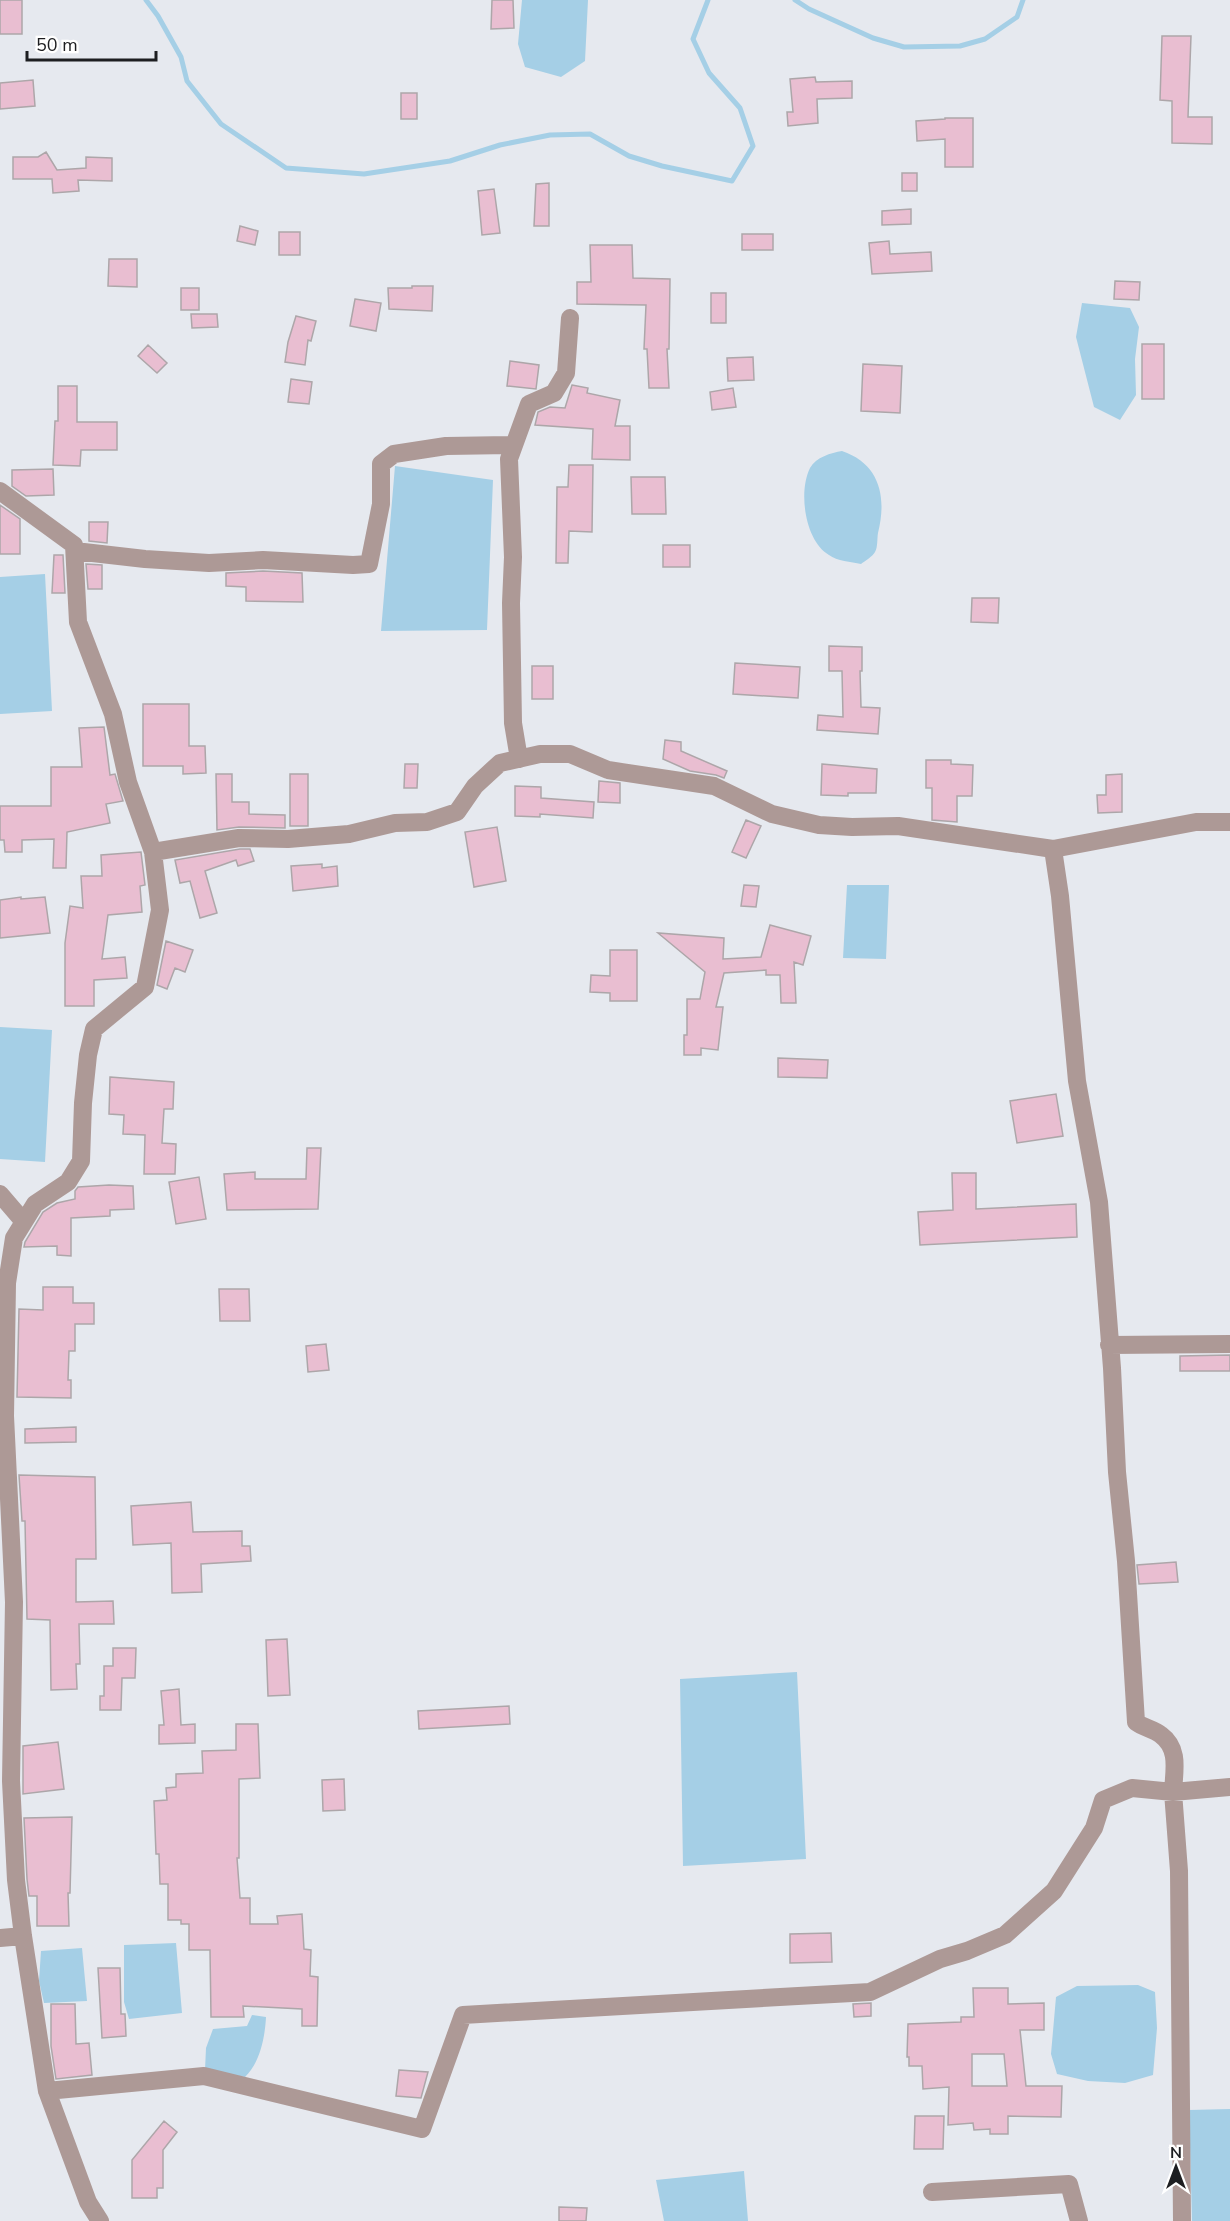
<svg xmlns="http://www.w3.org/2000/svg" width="1230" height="2221" font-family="'Nunito Sans',sans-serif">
<rect width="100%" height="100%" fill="#e6e9ef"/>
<path fill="#a5cfe6" d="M522,0H588L585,61L561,77L525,67L518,44Z
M1082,303L1130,308L1139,327L1135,359L1136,395L1120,420L1094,407L1076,337Z
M842,451C880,464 887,497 878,533C877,538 878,547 875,552C873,556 865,561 861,564C851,562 837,561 829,555C805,541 798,492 810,468C816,457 831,453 842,451Z
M395,466L493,480L487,630L381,631Z
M45,574L52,711L0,714V577Z
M847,885H889L886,959L843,958Z
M0,1027L52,1030L45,1162L0,1159Z
M797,1672L806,1859L683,1866L680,1679Z
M176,1943L182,2013L129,2019L124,2002V1945Z
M82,1948L87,2001L44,2003L39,1981L41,1951Z
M1138,1985L1155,1992L1157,2028L1153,2075L1125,2083L1088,2081L1057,2074L1051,2054L1056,1997L1077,1986Z
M252,2015L266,2017C265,2037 260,2063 245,2077L205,2070L206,2048L213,2029L247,2026Z
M1230,2109V2221H1192L1189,2110Z
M744,2171L748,2221H664L656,2180Z"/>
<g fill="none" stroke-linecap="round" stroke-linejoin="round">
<path stroke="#a5cfe6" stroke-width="5" d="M146,0L158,16L181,57L187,81L221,124L286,168L364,174L450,161L500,145L550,135L590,134L629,156L662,166L732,181L753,146L740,108L709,73L693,39L708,0
M795,0L809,9L873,38L904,47L960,46L985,39L1017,17L1023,0"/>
</g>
<path fill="#e9bed1" stroke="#ada6a9" stroke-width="1.5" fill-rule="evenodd" d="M0,0H22V34H0Z
M492,0H513L514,28L491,29Z
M1162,36H1191L1188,117H1212V144L1172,143V101L1160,100Z
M815,77L816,82L852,81V98L817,99L818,123L788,126L787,112H793L790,79Z
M33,80L35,106L0,109V83Z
M401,93H417V119H401Z
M945,118H973V167H945V139L917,141L916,121L945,119Z
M46,152L57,170L86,168V157L112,158V181L78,180L79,191L53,193L52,179H13V157H38Z
M902,173H917V191H902Z
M549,183V226H534L536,184Z
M494,189L500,233L482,235L478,191Z
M911,209V224L882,225V211Z
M240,226L258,231L255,245L237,241Z
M279,232H300V255H279Z
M742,234H773V250H742Z
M889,241L890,254L931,252L932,271L872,274L869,243Z
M590,245H632L633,278L670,279L669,349H667L669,388H649L647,349H644L646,305L577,304V282H591Z
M109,259H137V287L108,286Z
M1115,281L1140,282L1139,300L1114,299Z
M412,286H433L432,311L389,309L388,288H412Z
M181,288H199V310H181Z
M711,293H726V323H711Z
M355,299L381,303L376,331L350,326Z
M191,314H217L218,327L192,328Z
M296,316L316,321L311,341L308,340L305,365L285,362L288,342Z
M1142,344H1164V399H1142Z
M148,345L167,363L157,373L138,356Z
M753,357L754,380L728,381L727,358Z
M510,361L539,365L536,389L507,386Z
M863,364L902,366L900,413L861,411Z
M291,379L312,382L309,404L288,402Z
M572,385L588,388L587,393L620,400L615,426H630V460L592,459L593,429L535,425L538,412L550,407L565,408Z
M58,386H77V422H117V450H81L80,466L53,465L55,421H58Z
M733,388L736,407L712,410L710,392Z
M569,465H593L592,532L569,531L568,563H556L557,487H568Z
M53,469L54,495L26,496L12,486V470Z
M631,477H665L666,514H632Z
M0,505L20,519V554H0Z
M89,522H108L107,543L89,541Z
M663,545H690V567H663Z
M54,555H63L65,593H52Z
M86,564L102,565V589H88Z
M263,571L302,573L303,602L246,601V587L226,586V573Z
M972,598H999L998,623L971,622Z
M829,646L862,647V671H860L861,707L880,708L878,734L817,730L818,715L843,717L842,671H829Z
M735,663L800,667L798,698L733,694Z
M532,666H553V699H532Z
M143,704H189V746H205L206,773L183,774V766H143Z
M104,727L110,775L115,774L123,801L106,804L110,823L67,832L66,868H53L54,839L22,840V852H5L4,840H0V806H51V767H82L79,728Z
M665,740L681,742V751L727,771L724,778L716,775L690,771L663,759Z
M926,760H951V764L973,765L972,796H957V822L932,820V788H926Z
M405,764H418L417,788H404Z
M822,764L877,769L876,793H848V796L821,795Z
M216,774H232V802H249V814L285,815V828L239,827L217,830Z
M290,774H308V826H290Z
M1122,774V812L1098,813L1097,795H1106V775Z
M599,781L620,783V803L598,802Z
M515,786L541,787V798L594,802L593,818L540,814V817L515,816Z
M746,820L761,826L746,858L732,852Z
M497,827L506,881L474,887L465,832Z
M240,849H250L254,861L238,866L236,860L205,871L217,913L200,918L190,881L180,883L175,860Z
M141,852L145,885L140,886L142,912L108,915L102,959L125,957L127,978L94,980V1006H65V943L70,906L83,908L81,876H102L101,855Z
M322,864V868L337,866L338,886L293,891L291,866Z
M744,885L759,886L756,907L741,906Z
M21,897V899L45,897L50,933L0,938V900Z
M770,925L811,936L803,965L794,962L796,1003H781L780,975H766V970L724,973L716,1007H723L718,1050L701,1048V1055H684V1035H687V999H700L705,972L658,933L724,938L723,959L761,957Z
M166,941L193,950L185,972L175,968L167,989L157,985Z
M610,950H637V1001H610V993L590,992L591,975L610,976Z
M778,1058L828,1060L827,1078L778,1077Z
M110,1077L174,1082L173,1109H164L162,1143L176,1144L175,1174H144L145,1135L123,1134L124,1115L109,1114Z
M1056,1094L1063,1136L1017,1143L1010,1101Z
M307,1148H321L318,1209L227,1210L224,1174L255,1172V1179H306Z
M952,1173H976V1209L1076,1204L1077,1237L920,1245L918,1212L953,1210Z
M199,1177L206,1219L176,1224L169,1182Z
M109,1185L133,1186L134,1209L110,1210V1216L71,1218V1256L57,1255V1246L24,1247L25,1242L43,1212L57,1203L75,1199V1191L78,1187Z
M43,1287H73V1303H94V1324H75V1351H69L68,1380H71V1398L17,1397L19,1309L43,1310Z
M219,1289H249L250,1321H220Z
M326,1344L329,1370L308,1372L306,1346Z
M1230,1355V1371H1180V1356Z
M76,1427V1442L25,1443V1429Z
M19,1475L95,1477L96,1559H76V1602L113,1601L114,1624H79L80,1664H76L77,1689L51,1690L50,1620L27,1619L25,1521H22Z
M191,1502L193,1532L242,1531V1546H250L251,1561L201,1564L202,1592L172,1593L171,1543L133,1545L131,1506Z
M1176,1562L1178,1582L1139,1584L1137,1565Z
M287,1639L290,1695L268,1696L266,1640Z
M113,1648H136L135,1678H122L121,1710H100V1696H104V1666H113Z
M179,1689L181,1725L195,1724V1743L159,1744V1725H164L161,1691Z
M509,1706L510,1724L419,1729L418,1711Z
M236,1724H258L260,1778L239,1779V1858H237L240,1898H250V1924H278L277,1916L302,1914L304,1949L311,1950L310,1976L318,1977L317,2026H302V2009L243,2006L244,2017H211L210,1950H189V1924H181V1920H168V1884H160L159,1854H156L154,1801L167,1800L166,1788L176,1787V1774L203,1773L202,1751L236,1750Z
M58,1742L64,1789L23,1794V1746Z
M344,1779L345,1810L323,1811L322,1780Z
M72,1817L70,1893H68L69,1926H37V1896H29L27,1879L24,1818Z
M831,1933L832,1962L790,1963V1934Z
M98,1968H120L121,2014H125L126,2036L102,2038Z
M973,1988H1008V2004L1044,2003V2030H1020L1026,2086H1062L1061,2117L1008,2116V2134H990V2129L974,2130L973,2123L948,2125L949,2087L923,2089L922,2066H909V2057H907L908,2024L961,2022V2017H974ZM972,2054H1004L1007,2086H972Z
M871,2003V2016L854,2017L853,2004Z
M51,2004H75L76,2044L89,2043L92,2075L56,2079L51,2046Z
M399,2070L428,2072L421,2098L396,2096Z
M915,2116H944L943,2149H914Z
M164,2121L177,2132L163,2150V2188H157V2198H132V2160Z
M559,2207L587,2208L586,2221H559Z"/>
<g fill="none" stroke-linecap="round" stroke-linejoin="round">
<path stroke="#ad9996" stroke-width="18" d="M0,491L74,545L78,622L113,714L128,782L153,852L160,910L145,987L94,1029L88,1055L83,1103L81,1161L68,1182L35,1204L14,1238L7,1283L5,1416L14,1602L11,1781L16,1880L23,1936L47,2091L88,2202L100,2221
M75,551L145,559L209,563L263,560L353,565L369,564L381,504V464L394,454L446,446L514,445
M519,759L513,723L511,603L513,557L509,459L529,404L554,393L566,373L570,318
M1230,822H1196L1053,849L1060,896L1077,1081L1099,1202L1112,1368L1117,1472L1126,1561L1136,1722C1144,1728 1154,1729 1161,1735C1180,1749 1174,1771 1173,1792L1230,1787
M153,852L239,838L288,839L349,834L395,823L427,822L457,812L475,786L500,763L540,754H570L608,770L714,786L772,814L819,825L852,827L898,826L1053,849
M0,1194L24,1222
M1109,1345L1230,1344
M0,1938L23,1936
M47,2091L204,2076L422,2129L463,2015L870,1992L940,1959L967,1951L1005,1935L1054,1891L1094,1828L1103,1800L1132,1788L1173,1792L1179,1871L1182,2221
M932,2192L1069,2184L1079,2221"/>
</g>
<g transform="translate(1176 2167)" stroke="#ffffff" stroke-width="4.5" paint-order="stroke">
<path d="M0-4.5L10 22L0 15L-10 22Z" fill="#1d1e21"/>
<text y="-9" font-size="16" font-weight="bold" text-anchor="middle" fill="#1d1e21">N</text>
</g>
<path d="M27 51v9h129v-9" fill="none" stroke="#1d1e21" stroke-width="3"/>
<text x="36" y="51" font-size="18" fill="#1d1e21" stroke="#ffffff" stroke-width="4.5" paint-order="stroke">50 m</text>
</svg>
